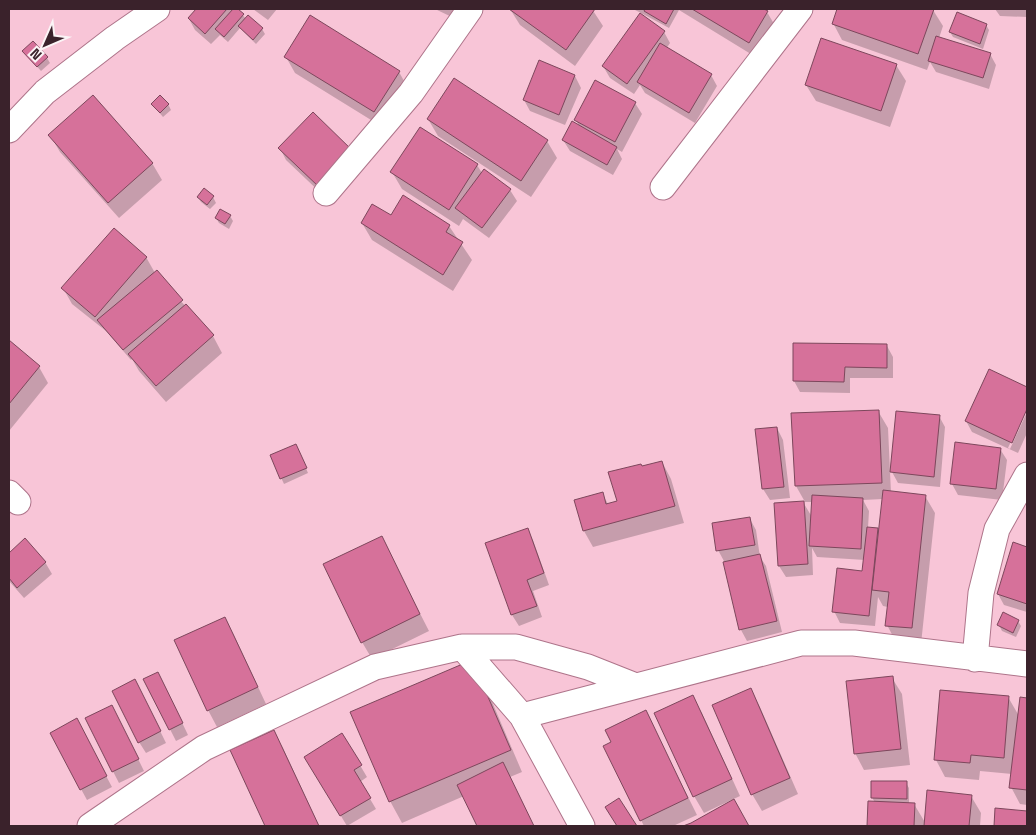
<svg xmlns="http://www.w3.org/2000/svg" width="1036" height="835" font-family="'Space Grotesk',sans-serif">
<rect width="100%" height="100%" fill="#f8c5d7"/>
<path fill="#0003" fill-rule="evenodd" d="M198,9H239L240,12L246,19L262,29L265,34L256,44L240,28L228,42L220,35L211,44L195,30L189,19Z
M253,9H277L268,20Z
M435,9H461L456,19Z
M510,9H592L603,26L575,66L520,25Z
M633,9H762L767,12L777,29L759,59L679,10L669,28L641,13L640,14L664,32L670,43L666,49L711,75L717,86L695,123L645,93L640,85L634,94L610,78L603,66L641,13Z
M838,9L933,10L943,26L939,38L990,54L996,65L989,89L936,72L930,62L927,70L842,40L833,23Z
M995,9H1027V17L1000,16Z
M986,25L989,30L983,49L953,37L950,32Z
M24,52L47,58L50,63L41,71Z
M286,57L399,72L408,88L384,128L295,73Z
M540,62L575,76L581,88L565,125L530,111L524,100Z
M896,65L906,81L890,127L816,101L806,85Z
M635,103L642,114L622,152L617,149L622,159L613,175L570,151L563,140L580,128L576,120Z
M152,104H168L171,110L163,117Z
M313,114L326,198L286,160L280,148Z
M428,119L547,141L557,158L531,197L438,136Z
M420,128L477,165L482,173L484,171L510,190L517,201L489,238L463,219L459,226L402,189L392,172Z
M50,135L152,163L162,180L119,218L60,152Z
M198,197H213L216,203L210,209L201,202Z
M230,216L233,221L229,229L219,223L216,218Z
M391,217L449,226L472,260L453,291L372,240L362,223Z
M146,257L155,273L213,336L222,353L166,402L139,371L132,359L131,360L106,331L72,304L63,288Z
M9,342L39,367L48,383L9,431Z
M794,344L887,346L893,357V378H850V393L800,392L794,381Z
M989,371L1027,389V406L1008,448L1010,449L1027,412V433L1018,453L972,432L966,421Z
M878,411L888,428L891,493L925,496L935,513L921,644L896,642L887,625L888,607L883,606L878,597L875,626L840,623L834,611L863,573L865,560L817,557L812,548L813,575L786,577L779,566L776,504L805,502L796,486ZM883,499L880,533L877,529L868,528L869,511L863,500ZM803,502H812V517Z
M939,416L945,427L940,487L898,483L892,472Z
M777,428L783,440L790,498L770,500L763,489L757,430Z
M1000,449L1007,460L1002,500L958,495L952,484Z
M298,450L308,473L284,484L271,456Z
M662,462L671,479L684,523L593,547L584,531L602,493L608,504L618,502L642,468Z
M750,519L756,530L760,557L766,566L782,632L747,641L741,630L725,563L718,550Z
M527,529L533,540L549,585L533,591L542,617L519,626L512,615L486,544Z
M381,537L429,631L372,659L362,642Z
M25,540L45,562L52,574L24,598L9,581V554Z
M1014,544L1027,548V612L1004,605L998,594Z
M225,618L234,635L266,704L217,727L208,710Z
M1018,621L1021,626L1016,637L1002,631L999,625Z
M892,678L902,694L910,765L864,770L855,753Z
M145,680L164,685L188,735L176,741Z
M484,683L522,772L510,777L534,826H479L464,796L402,823L390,801Z
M751,690L760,707L798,794L762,811L752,794Z
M141,692L166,743L146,753L139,742Z
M692,697L702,713L740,796L704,813L694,796Z
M1008,697L1019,716L1021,698L1027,699V805L1020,804L1011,787L1012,774L980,771L979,780L945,777L936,760Z
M646,712L697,815L673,826H644L641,820Z
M118,718L144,771L119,783L86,719Z
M82,731L112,787L87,800L81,789Z
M273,731L283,748L319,826H266L231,751Z
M342,735L367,777L360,782L376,809L347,826L312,768Z
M906,783L909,788V804H914L926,824L971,796L981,813L980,826H868L869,803H875L872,797Z
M733,801L748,826H687Z"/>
<path fill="#d6719a" stroke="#7d475c" d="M196,9H227L205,34L188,18Z
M233,9H238L244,14L224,37L215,29Z
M509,9H595L566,50Z
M645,9H674L666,24L644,11Z
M692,9H764L768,11L749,43Z
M837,9H934L918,54L832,24Z
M957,12L987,24L980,44L949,32Z
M640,13L665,31L627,84L602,66Z
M248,15L263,28L253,40L238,26Z
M310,15L400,71L374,112L284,57Z
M936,36L991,53L983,78L928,61Z
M821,38L897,64L881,111L805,85Z
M33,41L48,57L37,67L22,51Z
M660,43L712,74L689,113L637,82Z
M539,60L575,75L559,115L523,100Z
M454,78L548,140L521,181L427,119Z
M595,80L636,102L615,142L574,120Z
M93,95L153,163L108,203L48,135Z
M160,95L169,104L160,113L151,104Z
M313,112L354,152L319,187L278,148Z
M572,121L617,147L607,165L562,140Z
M420,127L478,164L449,210L390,172Z
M484,169L511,189L482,228L455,208Z
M204,188L214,196L207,205L197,197Z
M403,195L450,225L446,232L463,242L443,275L361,223L372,204L391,215Z
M220,209L231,215L225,224L215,218Z
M114,228L147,257L95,317L61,288Z
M157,270L183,300L123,350L97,320Z
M186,304L214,335L156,386L128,354Z
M9,340L40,366L9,404Z
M793,343L887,344V368L845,367L844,382L793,381Z
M989,369L1027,387V409L1012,443L965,421Z
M879,410L882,483L795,486L791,413Z
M896,411L940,415L934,477L890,472Z
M777,427L784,487L762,489L755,429Z
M955,442L1001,448L996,489L950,484Z
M296,444L307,468L280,479L270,455Z
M662,461L675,506L583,531L574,500L603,492L606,504L617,501L608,472L641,464L642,466Z
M883,490L926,495L912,628L885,626L889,592L872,590Z
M812,495L863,498L861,549L809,546Z
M804,501L808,564L778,566L774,503Z
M750,517L755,545L716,551L712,523Z
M867,527L878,528L869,616L832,612L837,568L862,571Z
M528,528L544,573L527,580L537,606L511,615L485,543Z
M382,536L420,614L361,643L323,564Z
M25,538L46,562L17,588L9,578V553Z
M1013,542L1027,547V604L997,594Z
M760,554L777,621L739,630L723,562Z
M1003,612L1019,620L1013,633L997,625Z
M225,617L258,687L207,711L174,640Z
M472,660L511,750L389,802L350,712Z
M158,672L183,723L169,730L143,679Z
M893,676L901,749L854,754L846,681Z
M135,679L161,731L138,743L112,691Z
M751,688L790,778L751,795L712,705Z
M940,690L1009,696L1004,758L971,755L970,763L934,760Z
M693,695L732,779L693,797L654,713Z
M1020,697L1027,698V790L1009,788Z
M112,705L139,759L112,772L85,718Z
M646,710L688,798L640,821L603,746L611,742L605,730Z
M77,718L107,776L80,790L50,733Z
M274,730L319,826H265L230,750Z
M342,733L362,765L354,770L371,798L340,816L304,757Z
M503,762L534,826H477L457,785Z
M871,781H907V799L871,798Z
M927,790L972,795L969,826H924Z
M619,798L637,826H617L605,807Z
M734,799L749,826H683L691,823Z
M868,801L915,803L914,826H867Z
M995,808L1027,811V826H994Z"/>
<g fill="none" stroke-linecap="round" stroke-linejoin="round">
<g stroke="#ae748a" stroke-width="27">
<path id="minor" d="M9,130L45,92L115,38L157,9
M663,187L800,9
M326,193L411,93L470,9
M9,493L18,502
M462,647L522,716L582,826
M975,659L981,593L997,529L1027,475
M522,716L801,643H854L1027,664
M90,826L204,748L375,667L462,647H516L588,667L636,686"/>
</g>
<use href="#minor" stroke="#fff" stroke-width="25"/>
</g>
<rect width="1036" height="835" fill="none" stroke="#3a222b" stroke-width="20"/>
<g transform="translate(45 45) rotate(225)" stroke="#fbf4f6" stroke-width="4" paint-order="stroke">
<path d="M0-4L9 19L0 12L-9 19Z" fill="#3a222b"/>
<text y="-8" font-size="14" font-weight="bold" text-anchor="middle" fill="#3a222b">N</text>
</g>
</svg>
